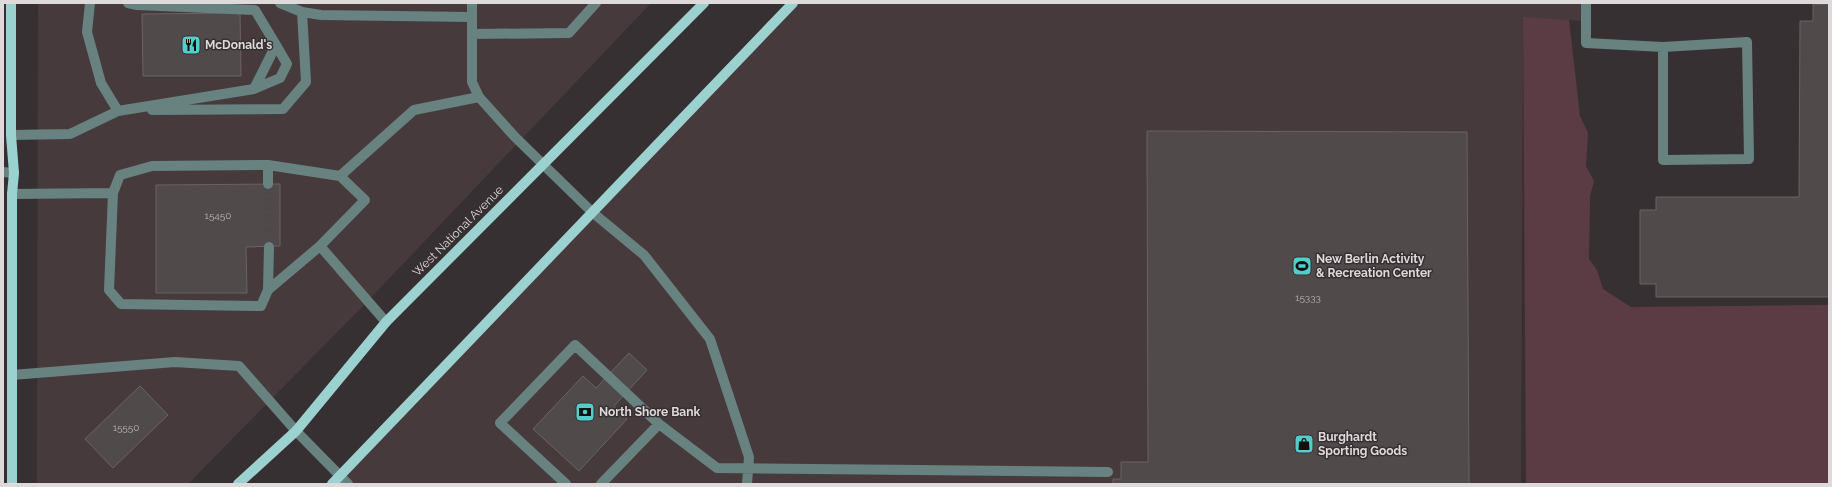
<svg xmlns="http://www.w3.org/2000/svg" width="1832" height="487" font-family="Raleway,sans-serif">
<rect width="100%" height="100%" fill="#373032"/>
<path fill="#473a3d" d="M38,3H651L361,308L188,484H37Z
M793,3H1586V21L1523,18L1521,484H332Z"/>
<path fill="#5c3c44" d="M1523,17L1569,20L1580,116L1588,133L1586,166L1594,181L1590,196L1589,259L1597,270L1603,289L1631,307L1829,305V484H1526Z"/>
<path fill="#514a4b" stroke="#6a6264" d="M1813,4H1829V297H1656V284H1640V210H1656V197H1799L1800,21H1813Z
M240,13L241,76H143L142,14Z
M1147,131L1467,132L1469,484H1113V479H1121V462H1148Z
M280,184V246L246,247L247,293H156V185Z
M629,353L647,370L614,406L627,419L579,471L533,429L583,376L596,388Z
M140,386L168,415L113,468L85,439Z"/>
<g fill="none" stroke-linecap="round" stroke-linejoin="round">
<path stroke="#50494b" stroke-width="10" stroke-dasharray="10 5" stroke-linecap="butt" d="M268,184L269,247"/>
<path stroke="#688280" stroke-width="10" d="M90,3L87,32L101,83L118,111
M280,3L302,12L321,15L471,17
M472,3V82L479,97L515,137L592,212L644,255L710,339L749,457L747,484
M1586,3V43L1663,47L1747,42L1749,159L1663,160V47
M472,34L569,33L596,3
M254,89L280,78L287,64L276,45
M152,110L283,109L306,82L302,12
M11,135L70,134L118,111L254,89L276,45L255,10L137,5L128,3
M268,165L340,176
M3,172L14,173
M113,193L120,175L152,166L268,165V184
M12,194L113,193L109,290L121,304L261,306L268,290L269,247
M268,290L320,246
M386,322L320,246L365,200L340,176L414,110L479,97
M12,375L175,362L239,366L296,431L348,484
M566,484L500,423L575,345L659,424L717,468L1108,472
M601,484L659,424"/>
<path stroke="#9bd1ce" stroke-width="10" d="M11,3V135L14,173L12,194V484
M238,484L296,431L386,322L704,3
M332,484L793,3"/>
</g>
<defs>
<g id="restaurant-square" transform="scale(1)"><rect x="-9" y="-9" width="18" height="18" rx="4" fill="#53cdc9" stroke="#373032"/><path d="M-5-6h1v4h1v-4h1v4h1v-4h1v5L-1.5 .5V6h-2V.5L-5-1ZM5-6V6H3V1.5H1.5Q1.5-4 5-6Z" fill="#111"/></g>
<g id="stadium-square" transform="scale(1)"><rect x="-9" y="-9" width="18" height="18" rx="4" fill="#53cdc9" stroke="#373032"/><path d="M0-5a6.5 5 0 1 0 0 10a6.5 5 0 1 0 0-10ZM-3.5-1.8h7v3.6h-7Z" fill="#111"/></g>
<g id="bank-square" transform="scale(1)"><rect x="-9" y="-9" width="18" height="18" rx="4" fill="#53cdc9" stroke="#373032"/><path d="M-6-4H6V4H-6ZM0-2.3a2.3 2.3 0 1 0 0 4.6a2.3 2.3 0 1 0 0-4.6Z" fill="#111"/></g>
<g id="shop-square" transform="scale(1)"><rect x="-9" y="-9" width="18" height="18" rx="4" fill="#53cdc9" stroke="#373032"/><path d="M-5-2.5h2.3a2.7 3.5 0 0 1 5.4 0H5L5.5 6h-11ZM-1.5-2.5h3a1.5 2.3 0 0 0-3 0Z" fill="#111"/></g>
</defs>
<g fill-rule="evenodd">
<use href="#restaurant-square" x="191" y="45"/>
<use href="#stadium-square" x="1302" y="266"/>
<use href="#bank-square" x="585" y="412"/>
<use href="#shop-square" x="1304" y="444"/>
</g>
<g text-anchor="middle" stroke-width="3" stroke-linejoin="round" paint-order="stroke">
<g font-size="10" fill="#bbb5b6">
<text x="218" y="219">15450</text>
<text x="1308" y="301">15333</text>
<text x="126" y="431">15550</text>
</g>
<g font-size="12" font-weight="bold" fill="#ded9da" stroke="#373032" text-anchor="start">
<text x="205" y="49">McDonald's</text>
<text x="1316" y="263">New Berlin Activity<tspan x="1316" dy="14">&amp; Recreation Center</tspan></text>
<text x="599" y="416">North Shore Bank</text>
<text x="1318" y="441">Burghardt<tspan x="1318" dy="14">Sporting Goods</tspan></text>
</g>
<g font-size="12" fill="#ded9da" stroke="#373032">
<text transform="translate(458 231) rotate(-45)" y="4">West National Avenue</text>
</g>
</g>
<rect width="1832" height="487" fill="none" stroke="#ded9da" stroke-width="8"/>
</svg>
